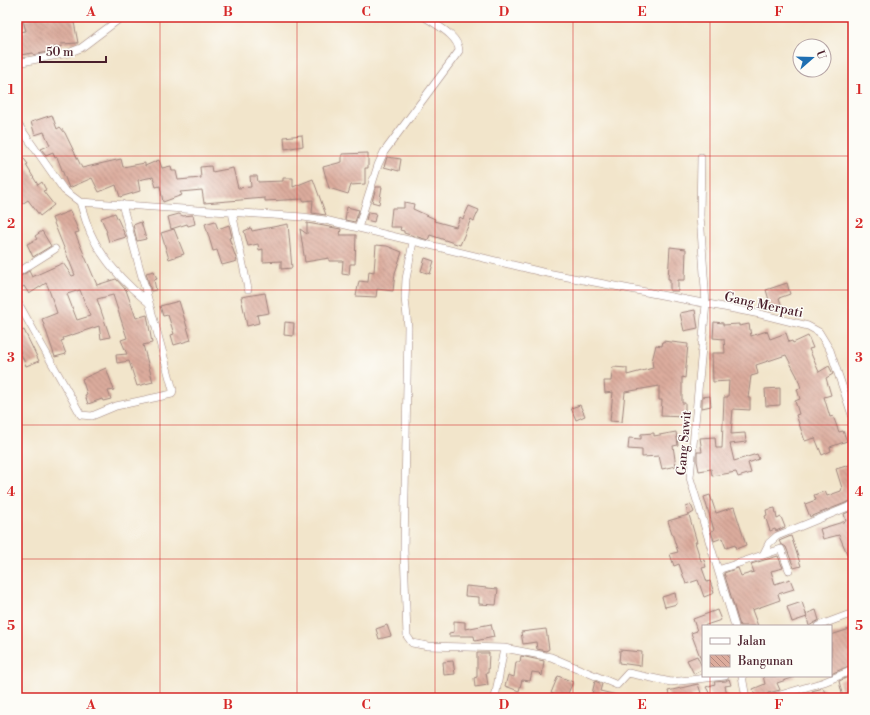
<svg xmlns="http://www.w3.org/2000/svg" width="870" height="715" font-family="'Libre Bodoni',serif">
<defs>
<pattern id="building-back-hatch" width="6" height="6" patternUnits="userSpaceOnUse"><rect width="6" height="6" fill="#dcac9d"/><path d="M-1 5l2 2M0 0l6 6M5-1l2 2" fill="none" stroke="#b48b80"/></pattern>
</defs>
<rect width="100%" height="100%" fill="#fdfcf7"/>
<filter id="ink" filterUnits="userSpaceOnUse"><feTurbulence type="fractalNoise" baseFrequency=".025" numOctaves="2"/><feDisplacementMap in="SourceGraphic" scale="8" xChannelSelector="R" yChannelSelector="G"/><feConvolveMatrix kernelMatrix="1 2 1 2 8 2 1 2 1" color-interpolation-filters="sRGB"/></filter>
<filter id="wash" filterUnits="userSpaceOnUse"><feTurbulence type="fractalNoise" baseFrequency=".012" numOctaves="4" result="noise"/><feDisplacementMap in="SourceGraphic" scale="16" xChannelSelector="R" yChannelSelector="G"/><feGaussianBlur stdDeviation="0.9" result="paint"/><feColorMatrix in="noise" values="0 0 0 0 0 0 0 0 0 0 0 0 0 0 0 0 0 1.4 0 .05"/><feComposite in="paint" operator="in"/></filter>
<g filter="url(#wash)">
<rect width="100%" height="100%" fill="#f2e5cb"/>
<g id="blocks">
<path fill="url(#building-back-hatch)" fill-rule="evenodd" d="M35,17H73L78,43L61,44L62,46L51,48L52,51L34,55L33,53L20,55L19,50H17V32L26,31L23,21Z
M52,115L57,129L60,127L65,133L82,168L121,159L123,167L145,163V166L159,160L162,168L171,166L172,171H176L178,180L201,178L200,167L211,166L212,172L233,168L238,188L251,187L250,176H257L258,182L283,181V178H293V187L313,179L326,215L312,213L313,200L303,201V199L265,201V198L204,203L202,190L180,192L182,195L163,202L160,186L156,187L153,177L138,180L140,191L120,197L116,185L99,192L92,178L69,188L57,157L55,158L53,152L46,155L41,149L50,145L44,132L35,135L31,122Z
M302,135L303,146L285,149L284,137Z
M17,150L28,164L26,165L38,185L42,182L46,190L43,191L54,205L40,216L28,200L22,204L17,195Z
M368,153V168H365V184L351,185L348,194L329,188L323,167L342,162V154Z
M387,157L401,159L399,171L384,167Z
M376,187H382L379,204L372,202Z
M404,202L414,204L413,209L435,219L434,221L456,227L460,217L463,219L469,206L479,210L474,221L471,219L460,245L430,235L428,240L404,233V231L400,230L401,227H390L392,208H404Z
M347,207L359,210L355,222L345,220Z
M70,211L79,232L75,233L97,285L116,279L126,290L136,318L147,315L152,343L143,345L153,382L137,386L129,361L117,363L116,355L127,354L121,340L127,338L113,295L97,299L110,337L101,339L99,326L63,338L64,340L61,341L66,354L55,357L42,319L57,313L48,287L46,283L29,294L24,286L17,290V278L29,271L32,277L63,263L72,276L75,275L52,218ZM80,290L90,316L77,320L67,294Z
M368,212L376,213L374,222L366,220Z
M115,213L126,237L109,242L106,232H107L101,218Z
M179,214L183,216L193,215L195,224L188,226L187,224L171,229L168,217Z
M215,221L218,229L229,225L232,237L229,238L237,261L222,265L217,250L213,251L205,224Z
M141,222L146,239L137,241L133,225Z
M307,223L341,229L340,235H356L355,264H350L349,275L342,274L343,261H329V258L305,262L300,229L307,234Z
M288,224L292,268L281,269V261L263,262V249L259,250L258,244L248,246L244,231L251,228L252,231Z
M174,229L184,254L169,259L161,233Z
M42,231L51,246L33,257L27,244L37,239L35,236Z
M376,245L387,246L402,252L395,273L393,291L377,289L376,297L356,296L359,281L368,282L369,271L374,272Z
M670,247L686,249L685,280H678V291H670V279H668Z
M425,258L434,261L430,274L421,271Z
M154,271L157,279L154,280L156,290L151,291L146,273Z
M787,283L790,294L779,298L782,307L772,310L766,290Z
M265,293L269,313L257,315L259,323L247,326L241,297Z
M179,301L191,340L174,345L171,335L174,334L168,315L163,316L160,306Z
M695,310L698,328L684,331L680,313Z
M285,322L294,323L293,336L284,335Z
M714,322L723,323V325L739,324V326L749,324L751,336L767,331L770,339L786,333L789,342L792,341L793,343L808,336L813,348L809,349L819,372L829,366L833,374L826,378L831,395L824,397L830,417L833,416L839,432L843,431L847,441L830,447L831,451L822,455L815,438L805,441L796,415L799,414L795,401L800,399L797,389L801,388L797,376L786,355L756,365L758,374L751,376L748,398H750V410L733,409L731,434L745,433L746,442L730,444L734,461L757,454L759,459L748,463L751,473L738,477L736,472L712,476L711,469L699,471L697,461V452H702L700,438L715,437L716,448H722L724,397H728L729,381L713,382L712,353H725L724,339L713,338Z
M24,330L39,361L26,366L17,344V333Z
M663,341L688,344L685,378L682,377V403H685V417L661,416L662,400H659V386L625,392L622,422L610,421L613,392L605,393L604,381H611L613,367L627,368V375L653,368L652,361L656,345L662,346Z
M106,368L114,390L108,391L111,399L103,401L102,399L88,404L85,395L87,394L82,379Z
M780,388V405L766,406L765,389Z
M710,396L711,406L702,408V397Z
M580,405L585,416L576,420L571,408Z
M676,432L678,445L673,446L676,466L662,469L659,456L642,457V450L628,449L629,438L641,439V434L654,433V436Z
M853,464V500L810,517L805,504L816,500L814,495L825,491L827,496L841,491L842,488L836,469Z
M710,495L716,513L734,507L746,545L736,549L735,545L726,548L722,538L714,541L711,531L714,530L704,497Z
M691,505L694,512L689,515L697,542H695L701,561L704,560L706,567L702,568L707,582L710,581L714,593L704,597L698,580L686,584L679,564L674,566L670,554L678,552L668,521L688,515L686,507Z
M775,508L777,519L781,517L785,527L776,531L775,529L770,531L765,516L767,515L766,510Z
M853,510V554L848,556L839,535L823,539L820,529L846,521L844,514Z
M791,536L801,566L794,568L786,547L781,544L779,541Z
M778,556L783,568L771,571L775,584L790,579L794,589L778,594L780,600L752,610L758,626H740L724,573L738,568L741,576L754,572L751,564Z
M466,586L498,589L496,605L479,604V597L465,596Z
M675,593L677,604L665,607L662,597Z
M802,602L807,617L792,622L787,607Z
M717,610L721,620L703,626L702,662L691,633L697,631L693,619Z
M816,610L819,620L809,626L806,614Z
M454,621L465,622V629L491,624L494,637L475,641L474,636H449V633L454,632Z
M387,625L391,636L379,639L376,629Z
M853,628V664L831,674V635Z
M546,629L549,649L546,651L537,649L536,642L523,644L521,632Z
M620,650L642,652L641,666L619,663Z
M477,653H489L488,673H486L488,685L475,687L474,678L477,677Z
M521,656L544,661L542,676L539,673L532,672L530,681L522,680L519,691L505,686L508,675L514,677L516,662H520Z
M697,656L703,669L694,674L687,660Z
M453,661L455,674L444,675L443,662Z
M853,675V698H843L839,681Z
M558,676L573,682L566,698L551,693Z
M763,676H795V677L777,683L780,690L768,693L765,698H756L753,689L765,684Z
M729,679L731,685L725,686L728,698H712L706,687L715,684L714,682L726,681Z
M595,681L602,684L600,691L617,695V698H591Z
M698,684L701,693L691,696L692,698H670L668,691Z
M823,688L827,698H815L812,691Z"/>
</g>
</g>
<g filter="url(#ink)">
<use href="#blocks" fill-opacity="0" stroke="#9e827b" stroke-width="1"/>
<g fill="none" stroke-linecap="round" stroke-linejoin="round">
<g stroke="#9e827b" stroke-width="8">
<path id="minor" d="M17,63L68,53L81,48L122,17
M17,123L64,190L80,202L303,217L325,220L542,272L760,314L808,326L819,332L830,350L853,418
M701,157L700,215L706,304L690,478L735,626
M80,202C83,212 86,222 90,232C103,261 124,283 149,303
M232,212L248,289
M358,228L378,165L384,152L459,51C459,36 436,25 425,17
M413,242L406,279L405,298L408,327L404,550L407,636L412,643L428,646L504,648L551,657L617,685L628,673L671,682L725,676
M17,273L55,249
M17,301L81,415L92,416L116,406L172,394L173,390L122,204
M763,555L769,543L777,536L853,505
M718,570L781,549L789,570
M818,626L853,613
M742,676L746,698
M495,698L504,648
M770,698L824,682L853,670"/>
</g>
<use href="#minor" stroke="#fff" stroke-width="7"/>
</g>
</g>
<path fill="none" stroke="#d62828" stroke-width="1" stroke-opacity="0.55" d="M160,17V698M297,17V698M435,17V698M573,17V698M710,17V626M17,156H853M17,290H853M17,425H853M17,559H853M710,676V698"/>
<g text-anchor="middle" stroke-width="3" stroke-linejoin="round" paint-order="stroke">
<g font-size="13" fill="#4a1f2b" stroke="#fdfcf7">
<text transform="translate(764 304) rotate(12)" y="5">Gang Merpati</text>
<text transform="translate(683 443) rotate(-85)" y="5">Gang Sawit</text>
</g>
</g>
<rect width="870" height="715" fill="none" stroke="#fdfcf7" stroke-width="44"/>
<rect x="702" y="625" width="130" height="52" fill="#fdfcf7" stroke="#b5a4a5"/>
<rect x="710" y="638" width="20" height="6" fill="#ffffff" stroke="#b5a4a5"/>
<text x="738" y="645" font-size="12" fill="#4a1f2b">Jalan</text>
<rect x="710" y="655" width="20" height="12" fill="url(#building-back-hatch)" stroke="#b5a4a5"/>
<text x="738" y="665" font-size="12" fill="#4a1f2b">Bangunan</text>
<g transform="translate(812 58) rotate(70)"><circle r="19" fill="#fdfcf7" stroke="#b5a4a5"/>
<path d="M0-3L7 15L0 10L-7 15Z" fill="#1f6fb2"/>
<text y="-6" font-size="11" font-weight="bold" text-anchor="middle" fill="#4a1f2b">U</text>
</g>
<path d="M40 56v6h66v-6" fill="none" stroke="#4a1f2b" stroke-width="2"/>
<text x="46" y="56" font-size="12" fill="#4a1f2b" stroke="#fdfcf7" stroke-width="3" paint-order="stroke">50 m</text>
<rect x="22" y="22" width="826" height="671" fill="none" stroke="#d62828" stroke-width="1.5"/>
<g font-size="13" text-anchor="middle" font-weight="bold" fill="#d62828">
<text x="91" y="16">A</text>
<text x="228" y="16">B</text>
<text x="366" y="16">C</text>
<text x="504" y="16">D</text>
<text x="642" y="16">E</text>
<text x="779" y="16">F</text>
<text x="11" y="94">1</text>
<text x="859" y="94">1</text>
<text x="11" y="228">2</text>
<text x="859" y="228">2</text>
<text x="11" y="362">3</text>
<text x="859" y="362">3</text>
<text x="11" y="496">4</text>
<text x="859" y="496">4</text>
<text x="11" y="630">5</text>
<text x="859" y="630">5</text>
<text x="91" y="709">A</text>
<text x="228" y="709">B</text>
<text x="366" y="709">C</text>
<text x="504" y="709">D</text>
<text x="642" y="709">E</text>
<text x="779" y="709">F</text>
</g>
</svg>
